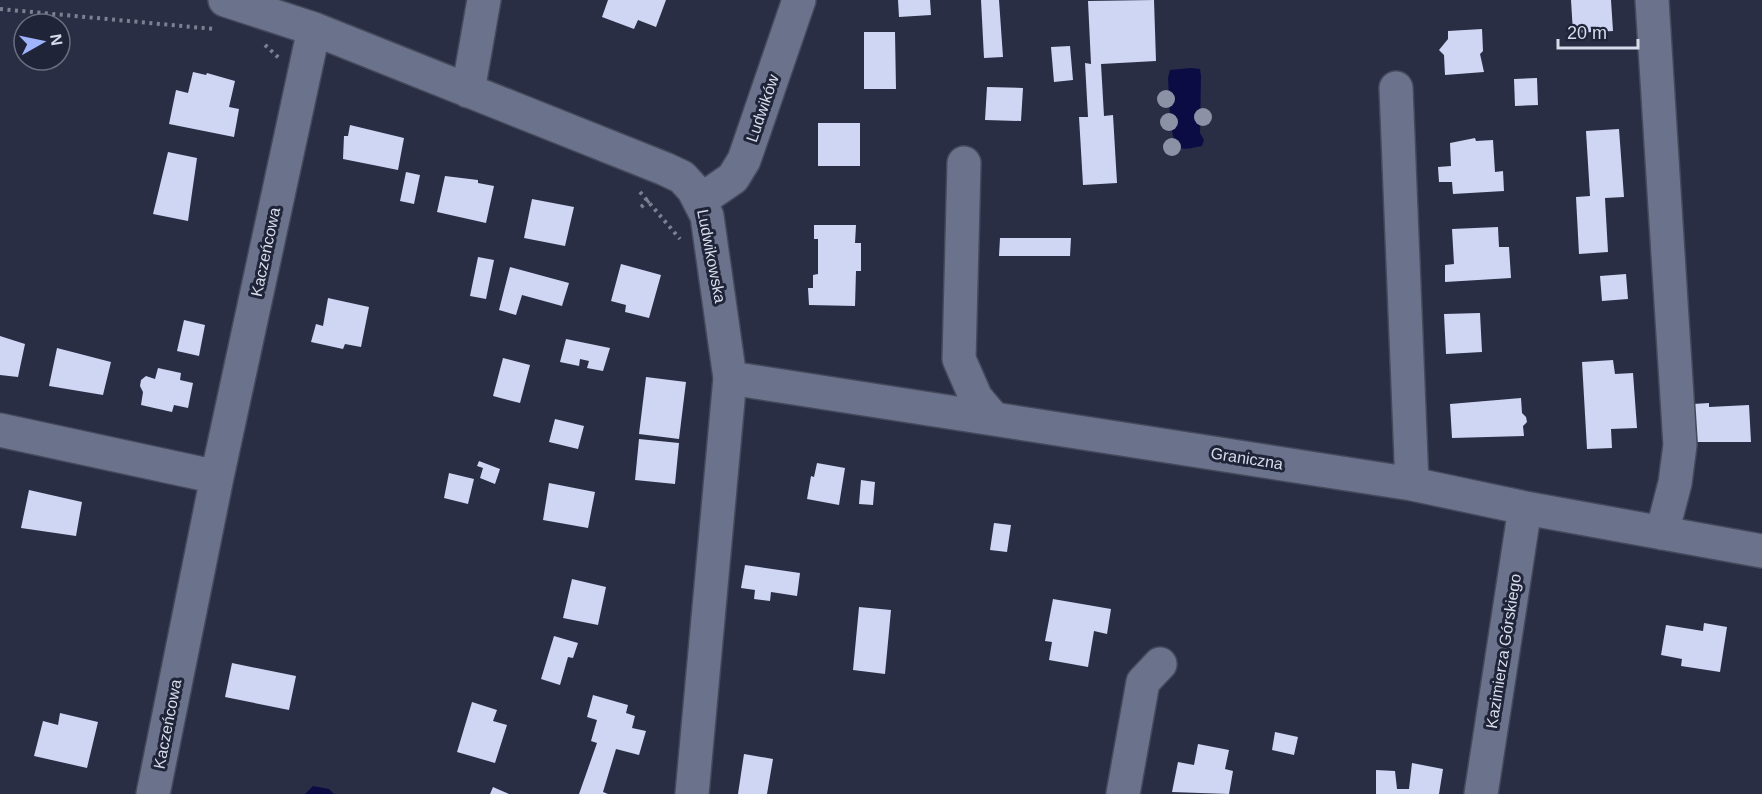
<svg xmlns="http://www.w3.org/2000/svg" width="1762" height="794" font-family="Helvetica,sans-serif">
<rect width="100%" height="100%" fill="#292e44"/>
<path fill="#0c0c45" d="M1191,68L1200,69L1201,76L1200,133L1204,140L1202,146C1195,147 1185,151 1179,147C1169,142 1169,91 1168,78L1170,70Z
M313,786L329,789L334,794H305Z"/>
<path fill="#ced6f3" d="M608,0H666L656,27L638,20L634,29L602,17Z
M898,0H930L931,15L899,17Z
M981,0H999L1003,57L984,58Z
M1154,0L1156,61L1101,64L1104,116L1113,115L1117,183L1083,185L1079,117H1088L1085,63L1091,64L1088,1Z
M1571,0H1611L1613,31L1573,33Z
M1482,29L1483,51L1480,54L1484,72L1445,75L1444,55L1439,50L1448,39V31Z
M864,32H895L896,89H864Z
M1070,46L1073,80L1054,82L1051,47Z
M193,72L206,75L207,73L235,81L229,107L239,109L234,137L169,124L176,90L188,93Z
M1537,78L1538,105L1515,106L1514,79Z
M987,87L1023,88L1021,121L985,120Z
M818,123H860V166H818Z
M350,125L404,138L398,170L343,159L344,136H348Z
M1619,129L1624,197L1605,198L1608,252L1579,254L1576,197L1590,196L1586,131Z
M1475,138L1476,141L1493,140L1495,172L1503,171L1504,191L1453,194L1452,182H1439L1438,167L1451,166L1450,143Z
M168,152L197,158L188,221L153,214Z
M406,172L420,175L414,204L400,201Z
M445,176L478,180V183L494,186L486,223L437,212Z
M532,199L574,207L565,246L524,238Z
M814,225H856L855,243H861V271H856L855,306L809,305L808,288H813V275L818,274V239H814Z
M1498,227L1499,247H1509L1511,278L1445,282V265L1454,264L1452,229Z
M1000,238H1071L1070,256H999Z
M478,257L494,260L486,299L470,296Z
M621,264L661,275L649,318L625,312L626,305L611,301Z
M510,267L569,283L562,306L522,295L516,315L499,310Z
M1626,274L1628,299L1602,301L1600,276Z
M328,298L369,307L361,347L345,344L343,349L311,342L316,324L323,326Z
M1480,313L1482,352L1446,354L1444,314Z
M184,320L205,325L199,356L177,351Z
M0,336L25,344L18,377L0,375Z
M566,339L610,348L603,371L587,368L589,361L580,359L579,366L560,362Z
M57,348L111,362L103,395L49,386Z
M503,358L530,365L520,403L493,396Z
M1613,360L1615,374L1633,373L1637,428L1611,429L1612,448L1587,449L1582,362Z
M158,368L181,373L180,380L193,383L188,408L174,405L172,412L141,405L143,392L140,386L141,380L146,376L155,379Z
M646,377L686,382L679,439L639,434Z
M1521,398L1522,413L1526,417L1527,422L1523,426L1524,436L1452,438L1450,404Z
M1709,403V407L1749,405L1751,442H1695L1693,404Z
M555,419L584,426L578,449L549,442Z
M639,439L679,443L675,484L635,480Z
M479,461L500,469L495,484L480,478L483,468L477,466Z
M817,463L845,468L839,505L807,499L811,476L814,477Z
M449,473L474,479L468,504L444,498Z
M861,480L875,482L873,505L859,504Z
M549,483L595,492L588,528L543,520Z
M29,490L82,502L76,536L21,528Z
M994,523L1011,525L1007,552L990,550Z
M745,565L800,573L797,596L771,592L770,601L754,599L755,590L741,588Z
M572,579L606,587L598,625L563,618Z
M1053,599L1111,609L1107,634L1094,631L1088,667L1049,660L1052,642L1045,641Z
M859,607L891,610L885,674L853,670Z
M1704,623L1727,627L1720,672L1681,666L1682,659L1661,655L1666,625L1703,631Z
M554,636L578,643L573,658L568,657L560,685L541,679Z
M232,663L296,676L289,710L225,697Z
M593,695L628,705L626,713L635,716L632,728L646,731L639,755L616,749L603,792L608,794H579L597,743L591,741L597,720L587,717Z
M472,702L497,710L493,721L507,725L495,763L457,752Z
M60,713L98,722L87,768L34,756L43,721L58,725Z
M1275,732L1298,737L1294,755L1272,750Z
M1198,744L1229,750L1225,769L1233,771L1229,794L1172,792L1178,762L1194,765Z
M744,754L773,759L767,794H738Z
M1412,763L1443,769L1439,794H1376V770L1395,771L1397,789H1409Z
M493,787L509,794H490Z"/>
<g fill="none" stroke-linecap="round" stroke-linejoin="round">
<g stroke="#45495c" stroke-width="36">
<path id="minor" d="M225,0L314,29L665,169L682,177L693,189L707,216L730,378L692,794
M1652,0L1680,445L1675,483L1662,533
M1396,88L1412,484
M468,91L484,0
M964,163L959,359L976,398L993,418
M701,200L733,178L744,160L799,0
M730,378L1412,484L1525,508L1762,551
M0,430L217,477L314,29
M153,794L217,477
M1123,794L1143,682L1160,664
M1481,794L1525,508"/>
</g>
<path stroke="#7c8093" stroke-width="4" stroke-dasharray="3 4.5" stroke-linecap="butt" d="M0,9L214,29
M265,45L279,58
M640,192L680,239
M641,207L650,200"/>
<use href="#minor" stroke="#6b728b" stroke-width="33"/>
</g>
<g fill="#8c92a6">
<circle cx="1166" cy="99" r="9"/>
<circle cx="1203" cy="117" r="9"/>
<circle cx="1169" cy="122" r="9"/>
<circle cx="1172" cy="147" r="9"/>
</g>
<g text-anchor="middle" stroke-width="6" stroke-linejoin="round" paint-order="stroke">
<g font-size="16" fill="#d8dcea" stroke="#1f2439">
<text transform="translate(762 108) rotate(-71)" y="6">Ludwików</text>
<text transform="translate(265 252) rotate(-78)" y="6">Kaczeńcowa</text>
<text transform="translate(712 256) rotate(79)" y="6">Ludwikowska</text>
<text transform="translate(1247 458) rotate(9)" y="6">Graniczna</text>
<text transform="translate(1503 651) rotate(-81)" y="6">Kazimierza Górskiego</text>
<text transform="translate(167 724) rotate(-79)" y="6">Kaczeńcowa</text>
</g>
</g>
<g transform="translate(42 42) rotate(81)"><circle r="28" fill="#1f2439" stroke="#696e80" stroke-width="1.5"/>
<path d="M0-4.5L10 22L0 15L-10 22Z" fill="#a0b3fd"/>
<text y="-9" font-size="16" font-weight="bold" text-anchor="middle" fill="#d8dcea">N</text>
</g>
<path d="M1558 39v9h80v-9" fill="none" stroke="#d8dcea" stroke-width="3"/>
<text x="1567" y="39" font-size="18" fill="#d8dcea" stroke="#1f2439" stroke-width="4.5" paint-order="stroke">20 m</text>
</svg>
